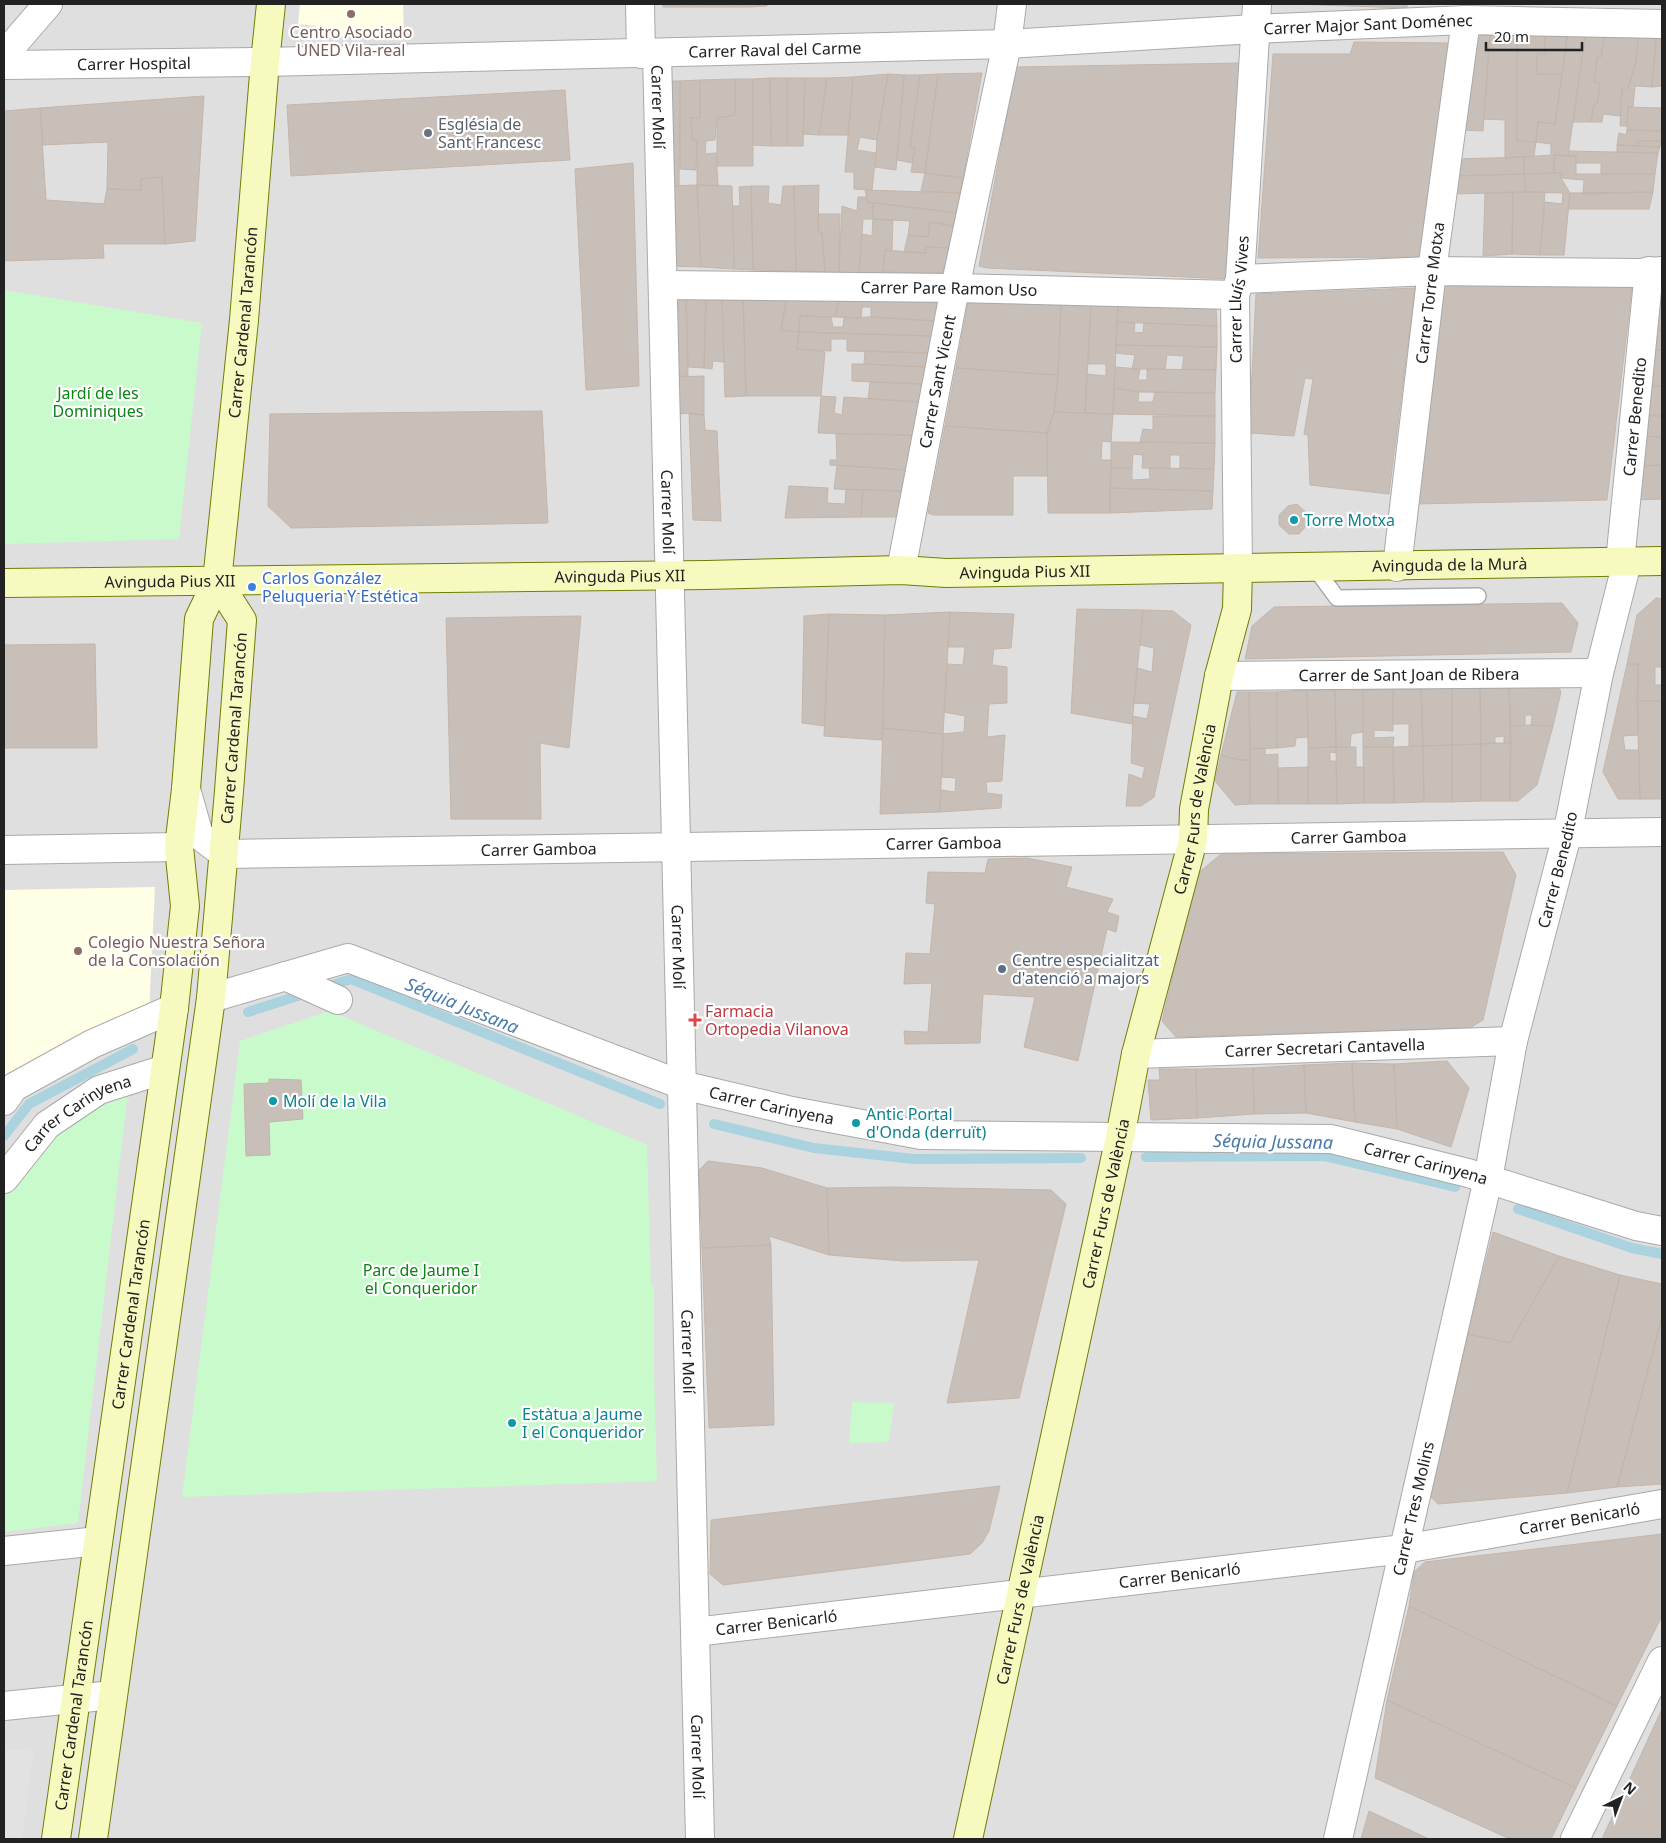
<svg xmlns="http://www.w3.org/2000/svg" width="1666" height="1843" font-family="'Noto Sans',sans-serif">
<rect width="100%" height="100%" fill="#f2efe9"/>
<path fill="#e0dfdf" d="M4,4H1662V1839H4Z"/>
<path fill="#ffffe5" d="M300,4H403L404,35L316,37V26L298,24Z
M155,887L149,1012L4,1088V890Z"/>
<path fill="#c8facc" d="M4,290L202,323L179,539L4,544Z
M330,1011L647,1145L651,1284L654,1288V1369L657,1481L182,1497L240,1041Z
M128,1092L78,1523L4,1532V1193C30,1160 58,1125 96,1105C106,1100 117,1096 128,1092Z
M852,1402L894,1403L889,1442L849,1443Z"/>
<path fill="#e2e2e2" d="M34,1748L22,1839H4V1751Z"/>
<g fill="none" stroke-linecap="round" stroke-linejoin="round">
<path stroke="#aad3df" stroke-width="10" d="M324,988L351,979L660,1104
M248,1012L310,992
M714,1124L814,1148L914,1159L1081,1158
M4,1136L29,1104L133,1049
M1146,1157L1324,1156L1455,1187
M1518,1209L1632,1248L1662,1254"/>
</g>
<path fill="#c7bfb8" stroke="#c4b6ab" d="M663,4H681V7H663Z
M681,4H699L698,7H681Z
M699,4H732V7H698Z
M732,4H751L750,7H732Z
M751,4H767V6L750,7Z
M1291,4H1407V8Z
M1639,29L1636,62L1628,88H1622L1620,116L1603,114L1602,122H1591L1594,104H1597L1600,84L1594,82L1597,57H1601L1605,30Z
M1639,29H1657L1652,87L1635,86L1633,107H1628L1627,126H1620L1622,88H1628L1636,62Z
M1657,29H1662V86L1652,87Z
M1586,30L1568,156L1554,155V173L1524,174V157L1551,155V144L1536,142L1538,122L1555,124L1568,31Z
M1586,30H1605L1601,57H1597L1594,82L1600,84L1597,104H1594L1591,122H1573Z
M1545,31H1568L1562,74H1537V54H1545Z
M1545,31V54H1537V74H1562L1555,124L1538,122L1536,142L1517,141V32Z
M1517,32V141L1536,142L1534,156L1505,158V120L1484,119L1490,33Z
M1472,33H1490L1483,131L1460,130Z
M1354,42L1451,43L1426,257L1258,258L1273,54H1350Z
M1240,63L1228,279L987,268L979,266L1016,67Z
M982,73L963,178L925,173L938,74Z
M888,74L877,140L860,137L857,150L876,153L872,190L854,189V172H845L853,77Z
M888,74L904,75L896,170L875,167L877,140Z
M938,74L925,173L911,172L915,148L910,147L920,75Z
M904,75H920L910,147L915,148L912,163L897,160Z
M853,77L848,135H819L827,78Z
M770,78L771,146L753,145V79Z
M770,78H787V146H771Z
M787,78H805L803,146H787Z
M805,78H827L819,135L803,134Z
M735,79V115L717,118L715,140L706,141L705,154L716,153L718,186L697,185V140H692L691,118H700V80Z
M735,79H753V166H717V118L735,115Z
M700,80V118H691L692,140H697L696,170L680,169V81Z
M664,81H680L679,186H666Z
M565,90L570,160L291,176L287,105Z
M204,96L195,241L165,244L162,177L141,179V190L107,189L108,142L43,145L40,108Z
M1628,107L1662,108V131L1627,130Z
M40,108L46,200L104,204L107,189L141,190V179L162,177L165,244H103L104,258L4,261V111Z
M1627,130L1662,131L1661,141H1638L1637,146L1617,145L1619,133L1626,135Z
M1638,141H1661L1660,147L1637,146Z
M1617,145L1637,146L1660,147L1658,153L1617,152Z
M1569,151L1658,153L1655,174H1601V163H1576V156H1568Z
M1554,155L1576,156V174H1655L1653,192L1583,194L1584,180L1561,178L1562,173H1554Z
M1524,157V174L1455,176L1456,159Z
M633,163L639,386L586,390L575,169Z
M925,173L963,178L960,193L921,191Z
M1562,173L1561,178L1570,193L1564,255H1540L1545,202L1562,204L1563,193L1526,192L1524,174Z
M1524,174L1526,192L1454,194L1455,176Z
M697,185L732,186L734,269L701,267Z
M697,185L701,267L668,266L666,186Z
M819,185L818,232H822L825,272L796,271L794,186Z
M751,186H769L768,203L781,205L783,186H794L796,271L753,270Z
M751,186L753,270L734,269L733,206H740L739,187Z
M865,190L960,193L958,213L868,202Z
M1513,192L1512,254L1483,256L1485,193Z
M1513,192H1545L1540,255L1512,254Z
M1653,192L1649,209H1568L1570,193Z
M858,197H867L868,202L873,203V219H863L859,274L839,272L842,206L857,211Z
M873,203L958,213L954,226L930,222L928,237L908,235L910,221L873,219Z
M818,214H840L839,272H825L822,232H818Z
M873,219L893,220L892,251L885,250L883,272L859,274L862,234L872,236Z
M930,222L954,226L949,248L926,247V253L904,252L908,235L928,237Z
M926,247L949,248L943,273L883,272L885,250L926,253Z
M1627,281L1632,287L1607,500L1415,504L1441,284Z
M1415,288L1389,494L1310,485L1308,435L1304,434L1313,379L1305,378L1294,436L1249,433L1256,294Z
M668,294L686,295L688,376L670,377Z
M686,295H706L704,368L688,367Z
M706,295H722L724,362L713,361L712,369L704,368Z
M722,295L743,296L746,396L725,397Z
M743,296L787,297L781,330L799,332L797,349L825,352L821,396H746Z
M1659,296H1662V330H1654Z
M787,297L839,299L835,317L800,316L799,332L781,330Z
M969,298L1061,303L1058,375L956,368Z
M839,299L939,302L935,321L871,317V307H862L861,318L835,317Z
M1061,303L1091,304L1085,413L1054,412L1058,375Z
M1091,304L1118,305L1113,414L1085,413L1087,374L1106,376V364H1088Z
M1118,305L1216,307L1217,326L1117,322Z
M800,316L831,317L833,327H843L844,318L871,317L935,321L932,336L799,332Z
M1117,322L1135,323L1134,332L1143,333L1144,323L1217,326V347L1116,345Z
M1654,330H1662V350H1652Z
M799,332L932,336L931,353L847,351V339H831V351L797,349Z
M1116,345L1217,347L1216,370L1182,369L1184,356L1167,355L1165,369H1132L1135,355L1115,353Z
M1652,350H1662V386H1647Z
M865,351L931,353L928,367L864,364Z
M852,364H864L928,367L923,384L852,381Z
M1115,367L1140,369L1138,380H1147V369L1216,370L1215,393L1139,392L1114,388Z
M956,368L1058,375L1054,412L1047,433L945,426Z
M704,376V415L689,413L671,415L670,377Z
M870,382L923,384L920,402L868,399Z
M1647,386H1662V416H1644Z
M1114,388L1139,392L1138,402H1153L1155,392L1215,393V416L1113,414Z
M821,396L836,397L834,413L842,415L844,397L920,402L914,435L818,433Z
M542,411L548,523L291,528L268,506L270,414Z
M1054,412L1113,414L1111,442L1102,441L1101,460H1111L1110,513H1048L1047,433Z
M689,413L704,415L705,430L717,431L721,521L693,520Z
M1153,416H1215V443L1140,442L1143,429L1153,430Z
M1644,416H1662V437L1641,436Z
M945,426L1047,433V476H1013V515H933L928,513Z
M836,434L914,435L908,470L830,465V460H837Z
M1641,436L1662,437V465L1638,466Z
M1111,442L1215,443L1214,469L1180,468V455H1170V468H1142L1143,455L1133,454L1132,468H1111Z
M837,465L908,470L903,491L834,489Z
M1662,465V499L1634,500L1638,466Z
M1111,468H1132V480L1150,479L1149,468L1214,469L1213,491L1110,488Z
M789,486L828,488L827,503L845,504L846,489L863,490L861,517L785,518Z
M1110,488L1213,491L1212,509L1110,513Z
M863,490L903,491L900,517H861Z
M1297,504L1310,516L1307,525L1299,534H1289L1279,525V515L1288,506Z
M1656,598L1662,599V667H1655V685H1662V701H1637L1638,664H1627L1637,615Z
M1562,603L1578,623L1571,652L1245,659L1252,626L1274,607Z
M1077,609L1143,610L1132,724L1071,713Z
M1143,610L1173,611L1191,625L1154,797L1141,806H1126L1129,774L1142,779L1145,767L1131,763L1133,716L1147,719L1150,704L1134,703L1137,668L1152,672L1154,648L1140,645Z
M950,612L943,734L883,728L885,615Z
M950,612L1014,614L1011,648L994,649L992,665L1007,667V703L989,704L987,737L1005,735L1002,781L986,782L987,793L1002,795L1001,808L940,812L941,790L955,792L956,778L942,777L943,734L964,732L965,716L944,712L947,664L963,665L965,647H948Z
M829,614L885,615L882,740L824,736Z
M829,614L825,726L802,723L804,616Z
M581,616L569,748L540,743L541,819H451L446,618Z
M95,644L97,748H4V645Z
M1627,664H1638V735L1623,736L1625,750H1639L1640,799H1618L1603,772Z
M1558,685L1561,692L1553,726L1531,725L1532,715H1525V725L1510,726L1509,686Z
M1480,686H1509L1511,743H1504V736L1495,737V743L1481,744Z
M1480,686L1481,744L1452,745V688Z
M1452,688V745L1423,746L1421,689Z
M1393,689V731L1374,730V738L1394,737L1393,747H1363V690Z
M1393,689H1421L1423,746H1409V724H1393Z
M1307,690H1335L1336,747L1308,748Z
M1307,690L1308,737L1296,738L1295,746L1277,748V692Z
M1335,690H1363V732L1351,734L1350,747H1336Z
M1237,692H1249L1250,760H1239L1221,755Z
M1249,692H1277V748L1250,749Z
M1637,701H1662V799H1640Z
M1531,725L1553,726L1537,785L1518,801H1510V726Z
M883,728L943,734L940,812L880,814Z
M1495,743H1511L1510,801H1481V744Z
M1481,744V801L1452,802V745Z
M1452,745V802H1424L1423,746Z
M1423,746L1424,802L1394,803L1393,747Z
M1336,747H1356V767H1364V803L1337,804Z
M1336,747V753L1330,752V761H1336L1337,804H1308V748Z
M1363,747H1393L1394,803H1364Z
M1265,748V755L1278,754V804H1250V749Z
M1221,755L1239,760H1250V804L1235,805L1215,781Z
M1308,767V804H1278V768Z
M1503,852L1516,875L1483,1020L1470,1028L1176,1037L1162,1021L1197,874L1221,854Z
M1027,858L1072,867L1066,887L1113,899L1107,912L1119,916L1116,932L1107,929L1078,1061L1024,1047L1035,997L983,994L980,1043L905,1044L904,1031L928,1032L932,983L904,984L906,953L930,954L935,904L926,903L928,872L985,873L988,859Z
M1447,1061L1469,1088L1451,1147L1397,1129L1394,1064Z
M1352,1063L1394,1064L1397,1129L1355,1122Z
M1352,1063L1355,1122L1306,1113L1304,1065Z
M1304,1065L1306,1113L1254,1114L1253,1068Z
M1253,1068L1254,1114L1197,1118L1196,1069Z
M1159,1069H1196L1197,1118L1151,1120L1148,1080H1160Z
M269,1079L301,1080L303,1119L269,1122L270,1155L246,1156L244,1084L269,1083Z
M708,1161L762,1168L827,1188L829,1255L769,1236L771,1245L702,1248L699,1170Z
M891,1187L1051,1190L1066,1204L1019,1398L947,1403L979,1260L903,1261L829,1255L827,1188Z
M1493,1232L1559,1256L1510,1343L1468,1334Z
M771,1245L774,1425L709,1428L702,1248Z
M1559,1256L1620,1275L1567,1493L1438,1504L1430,1496L1468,1334L1510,1343Z
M1620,1275L1662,1284V1317L1617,1487L1567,1493Z
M1662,1317V1484L1617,1487Z
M1000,1486L989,1531L982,1543L970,1554L723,1585L710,1574L711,1520Z
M1662,1534V1616L1617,1706L1409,1606L1414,1572L1425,1562Z
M1409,1606L1617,1706L1576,1788L1387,1700Z
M1387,1700L1576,1788L1551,1839H1510L1375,1778Z
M1662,1709V1839H1602Z
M1369,1811L1429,1839H1361Z"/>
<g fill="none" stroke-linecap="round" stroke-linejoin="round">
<g stroke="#a9a9a9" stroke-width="18">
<path id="lane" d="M1315,568L1337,598L1478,596"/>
</g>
<g stroke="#a9a9a9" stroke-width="30">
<g id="street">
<path d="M640,4L641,54"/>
<path id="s1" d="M657,53L700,1839"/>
<path d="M4,55L48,4"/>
<path id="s2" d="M4,65L265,62L1007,44L1254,29L1466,20L1662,24"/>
<path d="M1240,279L1432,271L1639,273L1662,271"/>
<path id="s3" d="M663,285L955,288L1235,295"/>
<path id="s4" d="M1620,562L1649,271"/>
<path id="s5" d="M1397,567L1432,271L1466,20"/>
<path id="s6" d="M1238,569L1235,295L1240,279L1257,4"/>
<path id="s7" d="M901,570L955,288L1007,44L1012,4"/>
<path id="s8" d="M1219,676L1599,673"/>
<path id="s9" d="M186,789L199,835L224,854L1662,832"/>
<path d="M4,850L179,847"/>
<path d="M285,976L338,1000"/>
<path id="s10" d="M211,998L348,958L682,1085L792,1111L921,1135L1331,1139L1468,1173L1636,1226L1662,1231"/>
<path id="s11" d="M1136,1054L1513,1041"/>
<path d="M4,1101L14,1087L92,1044L174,1008"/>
<path id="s12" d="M4,1179L47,1125L99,1090L165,1069"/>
<path d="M4,1551L98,1541"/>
<path id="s13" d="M695,1632L1404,1549L1662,1504"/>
<path d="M4,1706L113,1695"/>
<path id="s14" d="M1338,1839L1488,1179L1513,1041L1567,835L1599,673L1627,562"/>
<path d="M1575,1839L1662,1661"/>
</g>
</g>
<g stroke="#707d05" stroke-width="30">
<g id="secondary">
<path id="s15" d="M4,583L707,575L901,570L946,573L1662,561"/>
<path id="s16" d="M56,1839L174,1008L185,906L179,847L186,789L199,619L217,581L244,320L265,62L271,4"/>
<path id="s17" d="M93,1839L211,998L229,791L242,620L217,581"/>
<path id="s18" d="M968,1839L1120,1137L1136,1054L1193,840L1194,809L1219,676L1237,609L1238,569"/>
</g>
</g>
<use href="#lane" stroke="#fff" stroke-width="15"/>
<use href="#street" stroke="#fff" stroke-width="28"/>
<use href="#secondary" stroke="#f7fabf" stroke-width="28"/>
</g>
<g fill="#8d6e63" stroke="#fff" stroke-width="2">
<circle cx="351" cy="14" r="5"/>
<circle cx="78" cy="951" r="5"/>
</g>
<circle fill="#6b7280" stroke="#fff" stroke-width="2" cx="428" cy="133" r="5"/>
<g fill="#0f9aa8" stroke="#fff" stroke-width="2">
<circle cx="1294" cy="520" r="5"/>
<circle cx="273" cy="1101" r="5"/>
<circle cx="856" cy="1123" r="5"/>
<circle cx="512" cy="1423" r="5"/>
</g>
<circle fill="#3f7fe0" stroke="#fff" stroke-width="2" cx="252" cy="587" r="5"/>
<circle fill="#5c6f8a" stroke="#fff" stroke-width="2" cx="1002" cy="969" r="5"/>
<path fill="#e0444e" stroke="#fff" stroke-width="2" d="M692.5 1012.5h5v5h5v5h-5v5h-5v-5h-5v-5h5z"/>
<g text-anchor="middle" stroke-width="4.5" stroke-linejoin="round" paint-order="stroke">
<g font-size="16" fill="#222" stroke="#fff">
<text dy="6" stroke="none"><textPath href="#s2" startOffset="1365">Carrer Major Sant Doménec</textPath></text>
<text dy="6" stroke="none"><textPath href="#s2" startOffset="771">Carrer Raval del Carme</textPath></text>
<text dy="6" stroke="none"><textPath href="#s2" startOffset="130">Carrer Hospital</textPath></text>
<text dy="6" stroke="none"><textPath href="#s1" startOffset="54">Carrer Molí</textPath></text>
<text dy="6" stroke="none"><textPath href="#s3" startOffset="286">Carrer Pare Ramon Uso</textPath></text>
<text dy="6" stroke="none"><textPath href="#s5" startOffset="276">Carrer Torre Motxa</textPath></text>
<text dy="6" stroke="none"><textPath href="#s6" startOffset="270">Carrer Lluís Vives</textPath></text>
<text dy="6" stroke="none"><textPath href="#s16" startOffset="1532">Carrer Cardenal Tarancón</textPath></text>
<text dy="6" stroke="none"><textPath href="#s7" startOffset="192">Carrer Sant Vicent</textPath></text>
<text dy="6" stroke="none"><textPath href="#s4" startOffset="146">Carrer Benedito</textPath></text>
<text dy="6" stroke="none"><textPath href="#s1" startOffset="459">Carrer Molí</textPath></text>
<text dy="6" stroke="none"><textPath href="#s15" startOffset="1446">Avinguda de la Murà</textPath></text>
<text dy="6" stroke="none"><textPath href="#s15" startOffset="1021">Avinguda Pius XII</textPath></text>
<text dy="6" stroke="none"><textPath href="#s15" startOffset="616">Avinguda Pius XII</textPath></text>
<text dy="6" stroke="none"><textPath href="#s15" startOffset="166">Avinguda Pius XII</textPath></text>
<text dy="6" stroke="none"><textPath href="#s8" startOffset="190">Carrer de Sant Joan de Ribera</textPath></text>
<text dy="6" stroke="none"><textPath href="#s17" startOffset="1120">Carrer Cardenal Tarancón</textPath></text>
<text dy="6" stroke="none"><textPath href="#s18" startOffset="1055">Carrer Furs de València</textPath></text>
<text dy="6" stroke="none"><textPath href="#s9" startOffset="1204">Carrer Gamboa</textPath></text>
<text dy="6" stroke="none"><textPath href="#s9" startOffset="799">Carrer Gamboa</textPath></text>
<text dy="6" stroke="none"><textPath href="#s9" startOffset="394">Carrer Gamboa</textPath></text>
<text dy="6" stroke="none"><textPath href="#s14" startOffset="994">Carrer Benedito</textPath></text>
<text dy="6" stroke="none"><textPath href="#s1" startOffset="894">Carrer Molí</textPath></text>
<text dy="6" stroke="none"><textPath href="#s11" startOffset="189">Carrer Secretari Cantavella</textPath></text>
<text dy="6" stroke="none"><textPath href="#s10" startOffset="592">Carrer Carinyena</textPath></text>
<text dy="6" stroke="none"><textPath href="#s12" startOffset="101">Carrer Carinyena</textPath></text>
<text dy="6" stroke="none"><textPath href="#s10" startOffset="1252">Carrer Carinyena</textPath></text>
<text dy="6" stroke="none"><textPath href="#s18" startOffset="650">Carrer Furs de València</textPath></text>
<text dy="6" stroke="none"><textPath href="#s16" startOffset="530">Carrer Cardenal Tarancón</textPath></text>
<text dy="6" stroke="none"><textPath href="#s1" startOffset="1299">Carrer Molí</textPath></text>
<text dy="6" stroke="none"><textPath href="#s14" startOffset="339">Carrer Tres Molins</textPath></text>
<text dy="6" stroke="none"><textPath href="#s13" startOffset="892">Carrer Benicarló</textPath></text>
<text dy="6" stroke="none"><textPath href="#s13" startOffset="488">Carrer Benicarló</textPath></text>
<text dy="6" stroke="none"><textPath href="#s18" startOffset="245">Carrer Furs de València</textPath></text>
<text dy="6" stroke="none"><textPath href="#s13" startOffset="82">Carrer Benicarló</textPath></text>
<text dy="6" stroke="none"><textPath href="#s16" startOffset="125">Carrer Cardenal Tarancón</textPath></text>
<text dy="6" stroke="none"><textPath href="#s1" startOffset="1704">Carrer Molí</textPath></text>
</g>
<g font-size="16" fill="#785e54" stroke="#fff">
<text x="351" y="38">Centro Asociado<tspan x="351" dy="18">UNED Vila-real</tspan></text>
<text x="88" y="948" text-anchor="start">Colegio Nuestra Señora<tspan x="88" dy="18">de la Consolación</tspan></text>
</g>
<g font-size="16" fill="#5b616d" stroke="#fff" text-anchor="start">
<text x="438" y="130">Església de<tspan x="438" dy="18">Sant Francesc</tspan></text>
</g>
<g font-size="16" fill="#0c8416" stroke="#fff">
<text x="98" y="399">Jardí de les<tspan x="98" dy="18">Dominiques</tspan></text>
<text x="421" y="1276">Parc de Jaume I<tspan x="421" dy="18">el Conqueridor</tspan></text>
</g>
<g font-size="16" fill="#0d838f" stroke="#fff" text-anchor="start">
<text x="1304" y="526">Torre Motxa</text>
<text x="283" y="1107">Molí de la Vila</text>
<text x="866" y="1120">Antic Portal<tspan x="866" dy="18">d'Onda (derruït)</tspan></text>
<text x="522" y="1420">Estàtua a Jaume<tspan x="522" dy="18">I el Conqueridor</tspan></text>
</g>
<g font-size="16" fill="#366cbe" stroke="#fff" text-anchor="start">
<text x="262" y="584">Carlos González<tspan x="262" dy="18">Peluqueria Y Estética</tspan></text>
</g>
<g font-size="16" fill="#4e5e75" stroke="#fff" text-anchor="start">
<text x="1012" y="966">Centre especialitzat<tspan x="1012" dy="18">d'atenció a majors</tspan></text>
</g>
<g font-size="16" fill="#be3a42" stroke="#fff" text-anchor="start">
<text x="705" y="1017">Farmacia<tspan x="705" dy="18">Ortopedia Vilanova</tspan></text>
</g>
<g font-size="18" font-style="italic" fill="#4a7aab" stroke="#fff">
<text transform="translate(462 1006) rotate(22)" y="6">Séquia Jussana</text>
<text transform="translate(1273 1142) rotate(1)" y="6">Séquia Jussana</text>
</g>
</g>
<rect width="1666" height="1843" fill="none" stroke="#222222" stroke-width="10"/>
<g transform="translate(1621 1798) rotate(42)" stroke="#ffffff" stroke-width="4" paint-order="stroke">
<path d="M0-4L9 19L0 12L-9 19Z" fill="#222222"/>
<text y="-8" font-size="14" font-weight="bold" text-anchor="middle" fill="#222222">N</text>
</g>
<path d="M1486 42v8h96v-8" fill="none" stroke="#222222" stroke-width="2.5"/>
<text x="1494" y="42" font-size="15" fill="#222222" stroke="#ffffff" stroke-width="4" paint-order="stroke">20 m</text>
</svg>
